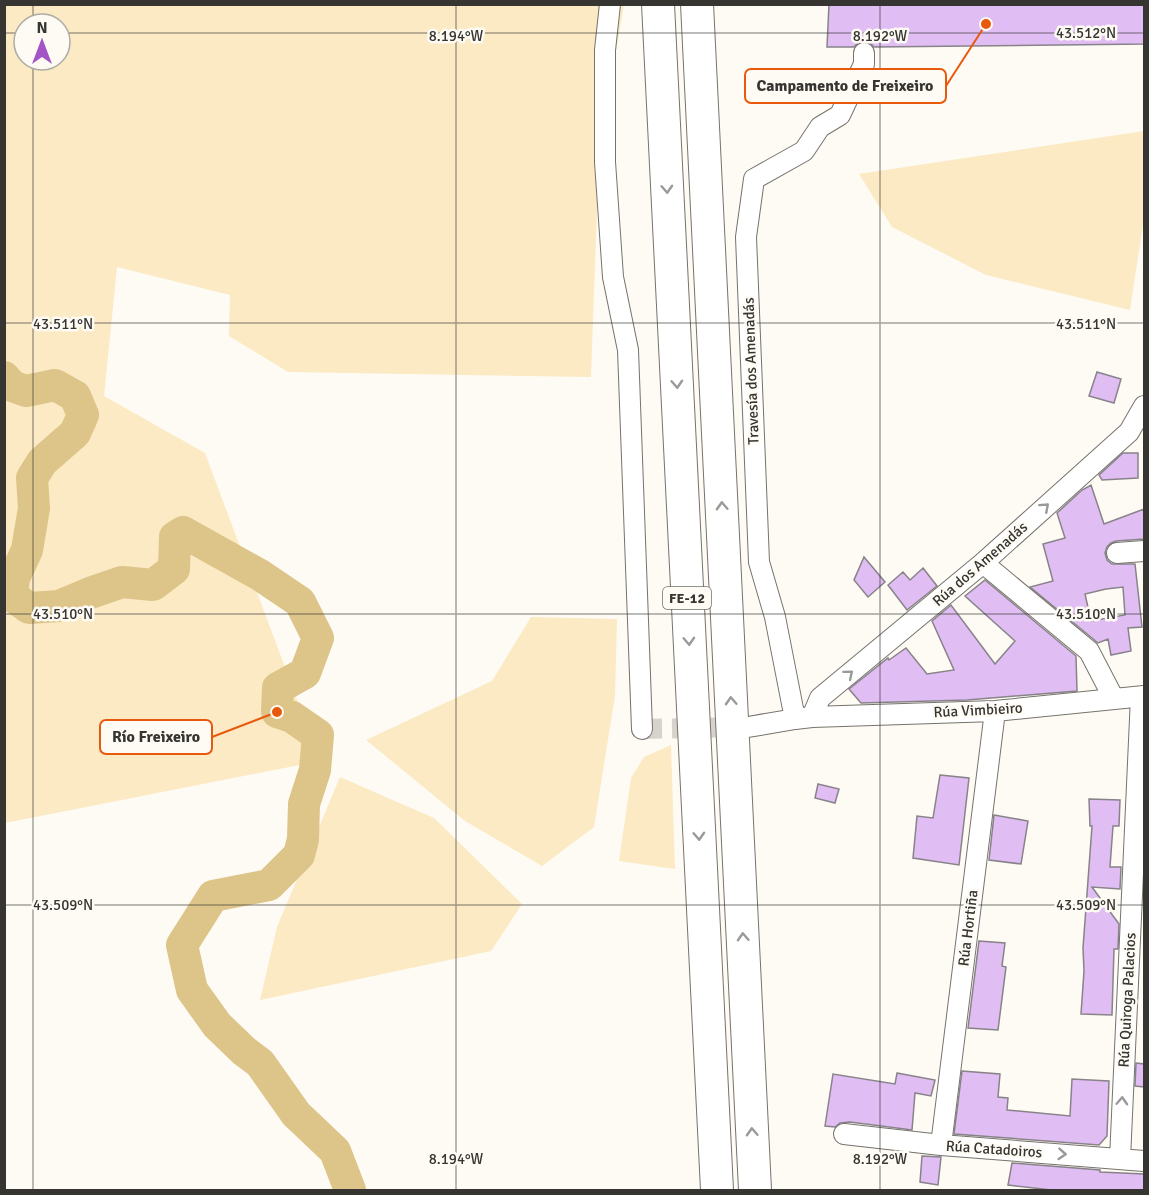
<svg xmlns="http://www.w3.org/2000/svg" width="1149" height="1195" font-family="Signika,sans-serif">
<rect width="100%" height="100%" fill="#fefbf4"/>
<path fill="#fbeac3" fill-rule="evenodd" d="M5,5H624L599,150L591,377L288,372L229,336L230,295L117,267L104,396L205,453L320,761L5,823ZM24,24H60V60H24Z
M1144,131V218L1130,310L986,275L892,227L859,174Z
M531,617L617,619L615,696L594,827L542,866L465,821L366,740L492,681Z
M671,745L675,869L619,861L631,778L644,757Z
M340,777L434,818L522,904L491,951L260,1000L277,927Z"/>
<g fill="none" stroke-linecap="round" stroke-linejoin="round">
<path stroke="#ddc489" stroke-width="32" d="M4,377L12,386L26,391L55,385L75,396L83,415L75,433L42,462L32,478L34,508L27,550L14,578L12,596L29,608L59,606L90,593L122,582L153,585L174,569L175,537L183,532L260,575L300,602L318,638L305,673L278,688L277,712L292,717L318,735L315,770L304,804L303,839L299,855L269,885L213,896L182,945L192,990L217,1025L244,1051L260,1063L296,1114L335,1151L350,1190"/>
</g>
<path fill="#e0bdf2" stroke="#878389" stroke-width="1.5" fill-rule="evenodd" d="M829,4H1144V44L874,47L869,42L863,41L858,43L854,47H827Z
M1097,372L1121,379L1114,403L1089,396Z
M1123,453H1138V478L1102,480L1099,475Z
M1091,485L1104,524L1144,509V539L1116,541L1111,543L1107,547L1105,553L1107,560L1112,564H1135L1142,627L1128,628L1131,651L1111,655L1108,639L1098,643L1030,587L1053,581L1043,544L1065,538L1057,513L1082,490ZM1123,587L1125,615L1091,621L1085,594L1106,589Z
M864,557L885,582L868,597L854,580Z
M923,568L937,586L907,610L888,585L903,572L910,580Z
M985,580L1076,656L1077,691L967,700L861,703L849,689L888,658L889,660L906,648L927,674L954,670L932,621L951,605L995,664L1015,641L965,596Z
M940,775L969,778L959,865L913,858L917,816L933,818Z
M818,784L839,789L835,803L815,798Z
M1089,799L1120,800L1119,826H1113L1110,867H1121L1120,889L1092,887L1119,924L1118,949H1114L1112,1015L1081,1014L1084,971L1083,948L1092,826H1090Z
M994,815L1028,821L1021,864L989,860Z
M979,941L1005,943L1002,966L1006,967L998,1030L968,1028Z
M1136,1063L1144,1064V1087L1135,1086Z
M962,1071L1000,1074L998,1097L1008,1098L1007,1110L1070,1116L1072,1079L1109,1081L1107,1136L1099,1145L954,1134Z
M897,1073L935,1080L931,1096L915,1093L912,1130L850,1122L840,1123L835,1127L825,1126L833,1074L895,1084Z
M922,1156L941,1157L938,1185L920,1182Z
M1012,1163L1100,1170V1172L1144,1174V1191H1060L1008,1185Z"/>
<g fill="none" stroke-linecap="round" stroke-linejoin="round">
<path stroke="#d6d3cd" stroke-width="20" stroke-dasharray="20 10" stroke-linecap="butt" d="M642,729L743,727"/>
<g stroke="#76736d" stroke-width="22">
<path id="minor" d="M610,4L605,50V162L613,277L628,350L642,729
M864,53V64L840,115L820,127L804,151L754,179L746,237L759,562L775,617L795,719L812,717L995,711L1144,696
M1117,553L1144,551
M983,563L1089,651L1114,699
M812,717L820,698L983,563L1129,432L1144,406
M748,727L795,719
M844,1134L941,1145L1144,1161
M941,1145L995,711
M1120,1159L1141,697"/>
</g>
<g stroke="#76736d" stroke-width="34">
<path id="trunk" d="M658,4L717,1190
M697,4L755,1190"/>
</g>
<use href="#minor" stroke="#fff" stroke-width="20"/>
<use href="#trunk" stroke="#fff" stroke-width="32"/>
</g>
<defs><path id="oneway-chevron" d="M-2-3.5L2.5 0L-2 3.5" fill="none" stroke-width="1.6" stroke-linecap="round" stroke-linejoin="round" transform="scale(1.5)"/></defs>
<g stroke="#9a9a98">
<use href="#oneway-chevron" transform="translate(667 189) rotate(87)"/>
<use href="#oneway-chevron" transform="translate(677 384) rotate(87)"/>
<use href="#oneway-chevron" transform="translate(722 506) rotate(-93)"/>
<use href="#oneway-chevron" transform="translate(1045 507) rotate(-42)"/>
<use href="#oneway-chevron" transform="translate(689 641) rotate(87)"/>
<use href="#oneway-chevron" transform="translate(849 674) rotate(-40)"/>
<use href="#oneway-chevron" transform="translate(731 701) rotate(-93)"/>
<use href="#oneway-chevron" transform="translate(699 836) rotate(87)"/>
<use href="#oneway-chevron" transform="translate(743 937) rotate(-93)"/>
<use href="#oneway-chevron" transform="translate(1122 1101) rotate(-87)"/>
<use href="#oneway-chevron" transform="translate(752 1132) rotate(-93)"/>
<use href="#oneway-chevron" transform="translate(1062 1154) rotate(4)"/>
</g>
<path fill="none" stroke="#363532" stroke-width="1.5" stroke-opacity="0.45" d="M33,4V24M456,4V1190M880,4V1190M4,33H24M60,33H1144M33,60V1190M4,323H1144M4,614H1144M4,905H1144"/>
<g text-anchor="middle" stroke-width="5" stroke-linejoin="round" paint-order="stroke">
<rect fill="#fefbf4" stroke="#72706c" stroke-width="1.5" x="663" y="587" width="48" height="22" rx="4.5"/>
<g font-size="14" font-weight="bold" fill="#363532">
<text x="687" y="603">FE-12</text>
</g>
<g font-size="15" fill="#363532" stroke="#fefbf4">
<text transform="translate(751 371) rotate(-92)" y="5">Travesía dos Amenadás</text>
<text transform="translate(980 564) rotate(-41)" y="5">Rúa dos Amenadás</text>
<text transform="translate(978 710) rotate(-3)" y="5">Rúa Vimbieiro</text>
<text transform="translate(968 928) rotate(-83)" y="5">Rúa Hortiña</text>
<text transform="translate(1127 1000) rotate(-87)" y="5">Rúa Quiroga Palacios</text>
<text transform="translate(994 1149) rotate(4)" y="5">Rúa Catadoiros</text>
</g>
</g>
<g font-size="15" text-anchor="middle" fill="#363532" stroke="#fefbf4" stroke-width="5" stroke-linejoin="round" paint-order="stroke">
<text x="1086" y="38">43.512°N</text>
<text x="456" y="41">8.194°W</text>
<text x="880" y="41">8.192°W</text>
<text x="63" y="329">43.511°N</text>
<text x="1086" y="329">43.511°N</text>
<text x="63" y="619">43.510°N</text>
<text x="1086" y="619">43.510°N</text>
<text x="63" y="910">43.509°N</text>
<text x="1086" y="910">43.509°N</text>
<text x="456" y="1164">8.194°W</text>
<text x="880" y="1164">8.192°W</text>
</g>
<path fill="none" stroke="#e8590c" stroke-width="2" d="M986 24L946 86M277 712L212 737"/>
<g fill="#e8590c" stroke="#fefbf4" stroke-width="2">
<circle cx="986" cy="24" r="6"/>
<circle cx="277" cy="712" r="6"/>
</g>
<g fill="#fefbf4" stroke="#e8590c" stroke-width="2">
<rect x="745" y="69" width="201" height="34" rx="6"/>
<rect x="100" y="720" width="112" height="34" rx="6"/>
</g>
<g font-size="16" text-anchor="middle" font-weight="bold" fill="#363532">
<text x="845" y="91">Campamento de Freixeiro</text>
<text x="156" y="742">Río Freixeiro</text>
</g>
<rect width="1149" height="1195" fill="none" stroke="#363532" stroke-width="12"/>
<g transform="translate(42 42)"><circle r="28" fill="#fefbf4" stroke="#aeaca6" stroke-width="1.5"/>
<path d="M0-4.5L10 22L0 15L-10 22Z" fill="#a354c5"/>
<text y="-9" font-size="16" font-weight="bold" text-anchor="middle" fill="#363532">N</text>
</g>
</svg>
